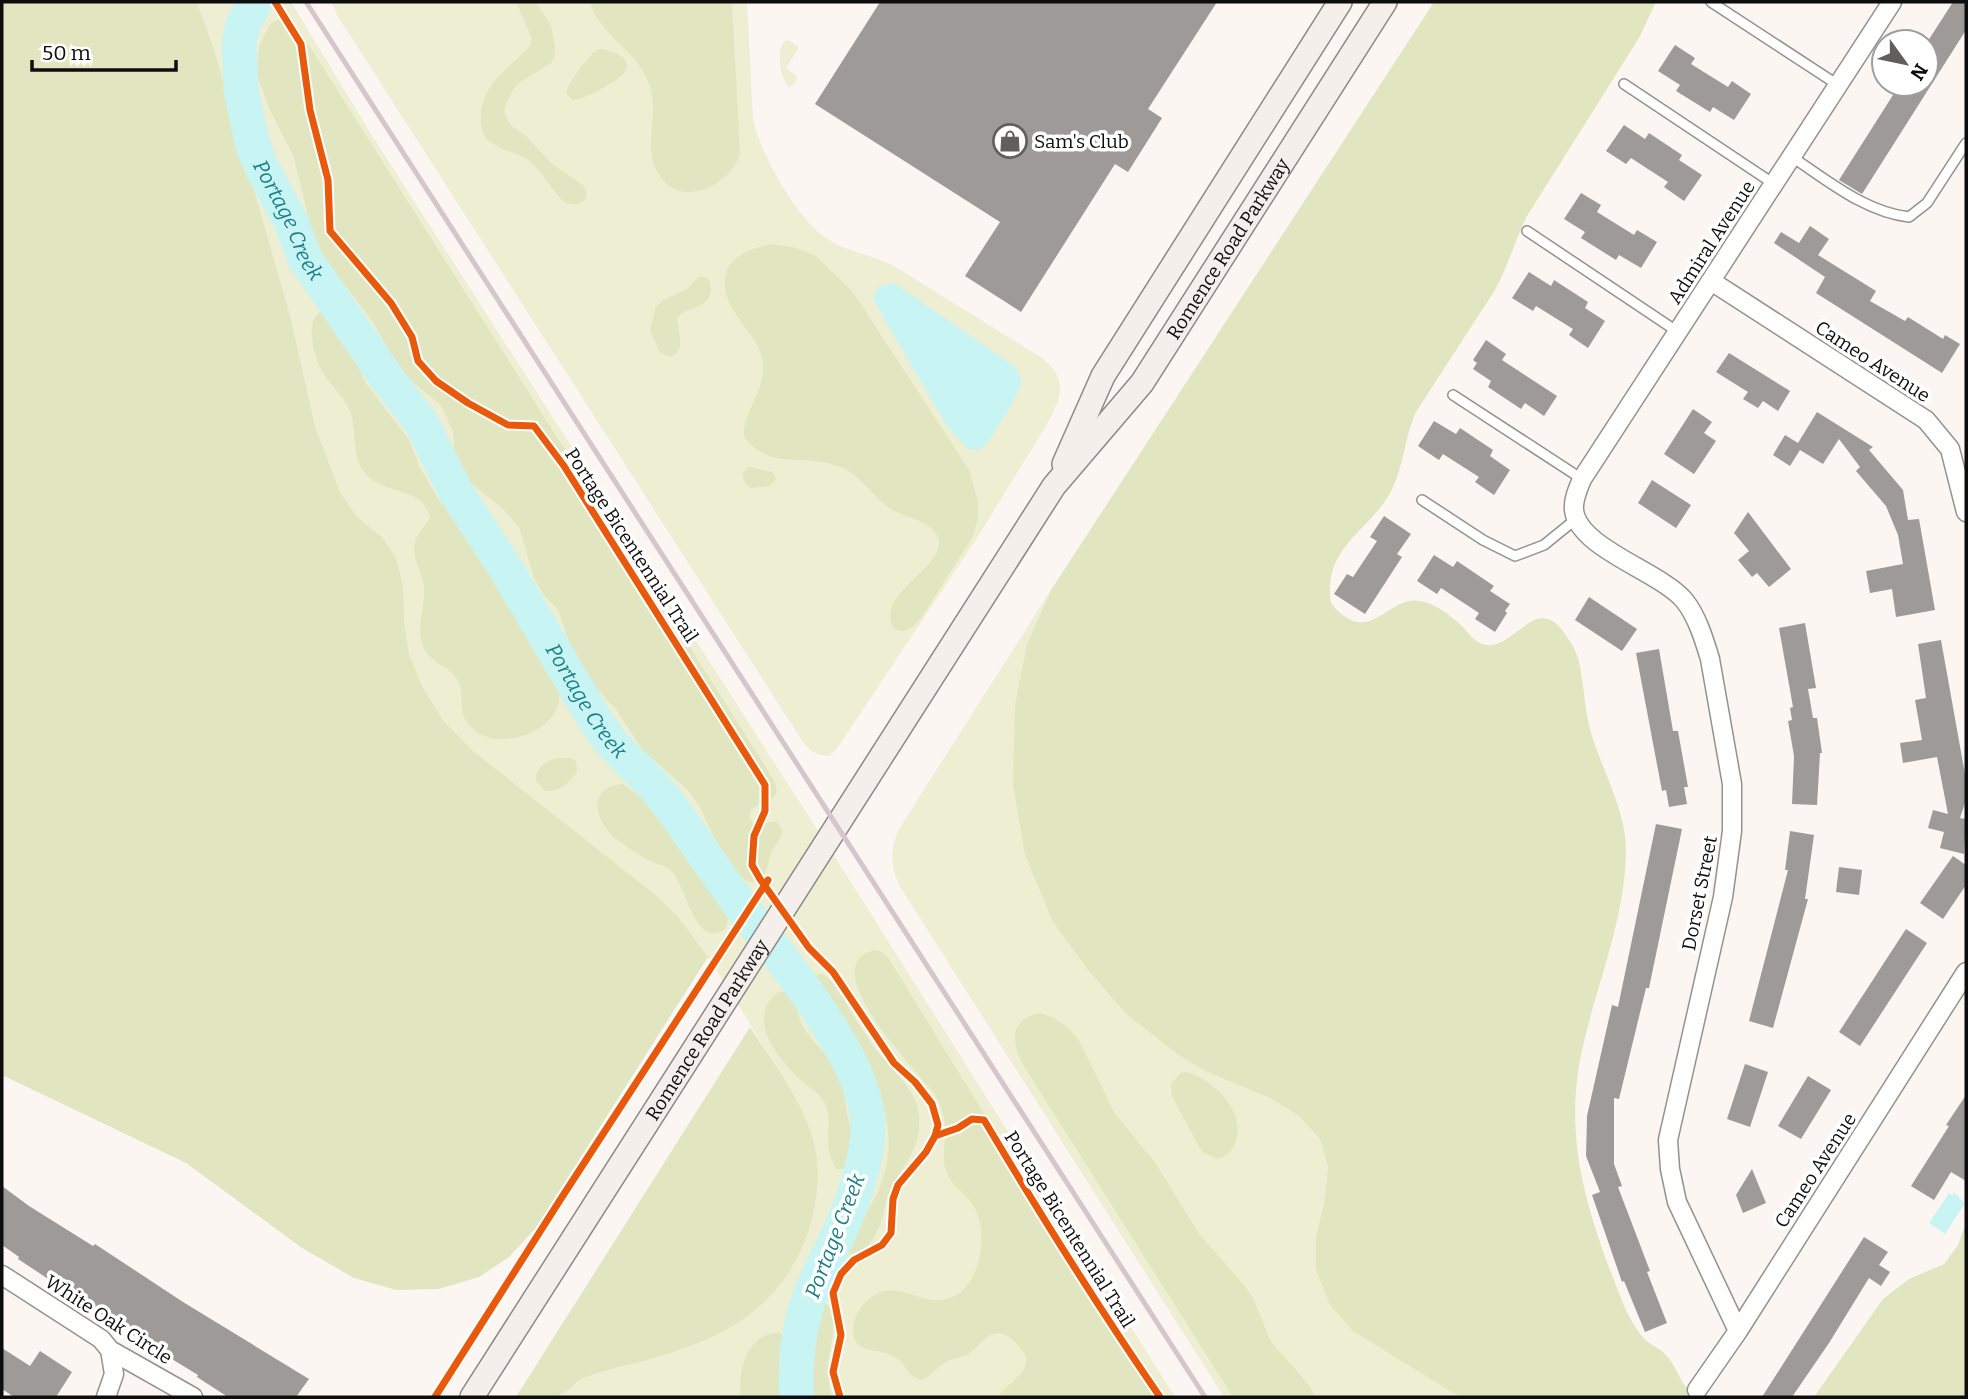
<svg xmlns="http://www.w3.org/2000/svg" width="1968" height="1399" font-family="Bitter,serif">
<rect width="100%" height="100%" fill="#fbf6f2"/>
<path fill="#edeed2" d="M197,2H291L371,134L854,887L1175,1397H557L585,1378L754,1312L787,1275L807,1126L797,1102C754,1034 713,952 657,896L472,750L442,719L421,686L409,654L404,622L382,537L357,517L340,492L315,426L290,315L214,49Z
M332,2H747L753,120C761,155 798,222 829,240C848,252 872,255 894,266L1042,358C1070,381 1061,398 1046,426L975,541L836,750L829,756C815,756 809,750 801,739L337,15Z
M788,40L799,47L786,68L798,77L793,85L789,87C780,78 776,52 784,42Z
M1051,590L1027,644L1088,970L1126,1014L1177,1054L1203,1070L1272,1099L1299,1116L1320,1139L1328,1166L1324,1203L1316,1236L1425,1374L1460,1397H1224L899,885C890,864 890,850 899,829Z"/>
<path fill="#e1e6c0" d="M2,2H197L214,49L290,315L315,426L340,492L357,517L382,537L396,558L403,586L404,622L409,654L422,686L442,719L472,750L657,896L678,917L708,957L535,1229L509,1257L479,1277L439,1289L396,1290L354,1278L302,1248L186,1163L2,1075Z
M516,2H536L551,26L555,45L554,58L551,63L520,82L514,88L505,106V114L510,125L526,136L551,163L584,186L587,196C582,205 576,206 566,203C552,192 545,174 531,162C519,153 504,151 492,143C483,137 481,130 481,120C480,84 508,70 530,46L532,39Z
M590,2H732L740,155C725,192 672,211 654,165C645,140 661,108 647,79C634,49 599,34 590,2Z
M1434,2H1656L1639,38L1527,216C1515,241 1508,266 1495,290L1416,412C1404,438 1404,468 1390,493C1372,527 1329,545 1330,591C1330,599 1330,603 1336,609C1365,638 1379,612 1405,602C1426,595 1449,614 1463,627C1468,633 1475,642 1482,644C1512,654 1534,594 1562,630C1569,639 1575,648 1578,658C1584,681 1584,706 1590,729C1601,769 1625,807 1626,848C1626,917 1598,980 1583,1046C1564,1127 1582,1195 1610,1270C1619,1292 1626,1316 1641,1335C1647,1344 1659,1347 1666,1355C1678,1368 1681,1387 1696,1397H1460L1353,1331L1330,1305L1316,1269V1236L1324,1203L1328,1167L1320,1139L1299,1116L1272,1099L1203,1070L1177,1054L1126,1014L1088,970L1052,920L1025,854L1013,784L1015,705L1027,644L1051,590Z
M281,18L290,20L298,28L772,777C788,807 756,797 749,814C752,831 766,820 777,822L782,829C782,839 777,842 772,850C767,861 770,871 759,881L748,882L735,872L721,852L700,807L686,788L643,751L616,709L587,678L570,646L558,609L544,596L534,578L519,527L501,507L464,478L455,456L453,431L440,404L401,373L373,322L323,257L314,241L294,157L270,110L257,75L259,46L271,23Z
M598,49C610,49 637,58 623,74C616,82 583,100 573,100L566,93C568,84 590,53 598,49Z
M772,244L792,247L816,256L853,292L969,470L978,502V518L973,536L923,615C915,626 908,634 894,629C872,592 953,565 937,535C928,519 905,518 891,509C872,497 860,473 838,466C801,453 772,471 744,437C743,412 763,394 763,369C764,340 740,327 729,302C714,265 740,250 772,244Z
M699,276L707,278L710,282C715,311 691,303 678,317C676,332 688,347 671,357L660,353L650,330L656,307L663,300L686,290Z
M321,311L333,318L346,332L352,344L355,358L365,382L409,440L420,468L439,500L454,515L491,569L557,684C572,725 507,753 477,732C452,714 468,696 457,679C449,666 433,664 425,650C414,630 426,608 424,587C422,571 410,556 416,540C418,531 427,526 430,517C422,485 384,496 366,474C351,457 357,437 352,417C347,397 328,385 320,367C313,353 305,320 321,311Z
M749,467L773,472L776,479L769,486L750,488L746,484L742,474Z
M559,758H572L576,762L577,772C569,783 559,792 545,791L536,781C536,766 546,761 559,758Z
M623,784L643,799L719,898C725,908 736,929 716,933C692,937 686,884 671,871C666,866 657,864 651,861C639,855 626,847 615,838C594,820 587,787 623,784Z
M875,950L882,952L889,959L1053,1226L1164,1397H998C1010,1379 1044,1367 1015,1342C992,1322 987,1340 971,1352C964,1358 954,1357 946,1362C936,1367 932,1377 920,1380C906,1374 908,1367 898,1359C882,1345 844,1359 855,1319C858,1309 866,1300 875,1295C898,1280 922,1306 947,1299C981,1290 989,1235 975,1208C967,1193 951,1187 946,1170C942,1158 945,1146 945,1133C946,1118 941,1106 934,1093C917,1072 811,964 875,950Z
M818,974L825,975L830,980C846,1001 858,1025 874,1047C887,1065 907,1081 916,1102C920,1113 920,1127 917,1139C911,1163 890,1180 885,1206C882,1225 871,1256 845,1254L843,1250L844,1243C856,1226 871,1209 879,1189C911,1111 856,1049 816,987L814,979Z
M781,991L793,997C797,1007 798,1019 804,1028C812,1043 827,1052 835,1066C845,1082 844,1097 847,1114C851,1134 864,1154 844,1169H837C819,1145 836,1121 824,1102C818,1092 809,1087 801,1080C784,1064 758,1036 765,1011C767,1002 773,995 781,991Z
M1040,1013L1054,1018L1069,1028L1081,1044L1114,1112L1156,1164L1199,1234L1243,1284L1253,1298L1271,1342L1309,1385L1315,1397H1233L1022,1063C1011,1040 1010,1019 1040,1013Z
M750,1027C774,1065 808,1107 816,1153C820,1180 816,1207 808,1232C777,1323 699,1348 614,1368C605,1371 593,1374 584,1378C575,1383 567,1392 558,1396C548,1399 527,1397 516,1397Z
M1188,1072C1215,1082 1245,1110 1236,1141C1233,1151 1226,1157 1217,1159L1203,1152L1198,1145L1172,1096L1171,1083L1181,1073Z
M1966,1223V1397H1814L1883,1299L1909,1279L1944,1264L1958,1245Z
M825,1302C841,1319 830,1343 828,1363C827,1374 830,1386 831,1397H809C807,1367 809,1332 820,1304Z
M779,1332L789,1342L790,1397H741C738,1370 746,1335 779,1332Z"/>
<path fill="#c9f4f4" d="M890,284L897,285L1014,366C1017,371 1021,375 1021,381C1021,393 990,441 981,450L968,449L947,426L879,310L873,297L879,286Z
M1954,1192L1965,1203L1945,1234L1929,1223L1949,1193L1952,1195Z"/>
<g fill="none" stroke-linecap="round" stroke-linejoin="round">
<path stroke="#c9f4f4" stroke-width="35" id="s1" d="M255,2L243,25L239,44L241,89L252,142L261,166L292,224L305,259L389,381L421,422L457,494L506,569L595,720L613,745L653,785L671,807C694,839 715,871 738,902C778,955 858,1049 867,1113C871,1142 861,1174 852,1201C842,1231 826,1259 813,1288C799,1321 794,1362 797,1397"/>
</g>
<path fill="#9e9a98" d="M880,2H1217L1148,109L1162,118L1128,172L1115,164L1021,312L965,276L1000,222L815,104Z
M1953,2H1966V30L1862,194L1839,180L1900,84H1926V44Z
M1675,45L1695,58L1691,64L1728,87L1732,81L1751,94L1734,120L1713,107L1710,112L1676,91L1680,85L1658,71Z
M1624,125L1645,139L1649,133L1682,155L1679,160L1702,175L1684,201L1664,187L1668,182L1631,158L1626,164L1606,151Z
M1581,193L1601,205L1597,212L1634,235L1637,230L1657,242L1641,268L1619,255L1616,260L1581,238L1585,232L1564,219Z
M1810,226L1829,239L1818,255L1876,291L1870,301L1905,321L1908,317L1943,339L1945,335L1960,344L1942,373L1816,293L1825,277L1774,243L1781,232L1799,243Z
M1529,272L1551,286L1554,280L1588,302L1585,308L1605,321L1588,348L1569,335L1573,329L1536,306L1533,311L1512,298Z
M1486,340L1506,354L1502,360L1557,396L1544,416L1525,403L1521,409L1488,387L1491,381L1473,369L1477,363L1473,360Z
M1729,353L1790,391L1778,411L1763,401L1758,408L1743,399L1748,392L1716,372Z
M1693,409L1712,422L1704,433L1716,441L1694,474L1664,454Z
M1817,412L1873,447L1869,450L1903,490L1908,520L1919,519L1935,610L1896,617L1892,589L1870,593L1866,571L1903,564L1898,535L1886,506L1856,471L1860,467L1839,439L1823,464L1800,450L1790,466L1773,455L1785,435L1798,443Z
M1434,421L1456,434L1460,428L1493,450L1490,456L1510,470L1494,495L1475,482L1479,477L1443,454L1439,460L1418,446Z
M1652,480L1691,505L1676,528L1638,503Z
M1748,512L1791,569L1769,587L1757,573L1752,577L1738,560L1749,551L1734,533Z
M1384,516L1411,534L1397,554L1402,557L1365,614L1334,594L1347,574L1353,577L1377,541L1370,537Z
M1434,555L1453,567L1457,561L1494,586L1490,591L1510,604L1505,611L1507,613L1495,632L1475,619L1479,613L1441,588L1437,594L1417,581Z
M1589,597L1637,629L1622,651L1575,620Z
M1805,623L1816,688L1808,689L1813,718H1817L1822,753H1820L1817,805L1792,804L1794,756L1788,721L1792,720L1790,708L1793,707L1779,628Z
M1941,640L1966,780V800L1960,818L1966,819L1964,854L1940,848L1944,832L1928,828L1933,810L1948,814L1937,757L1903,763L1900,743L1922,740L1915,700L1926,698L1918,644Z
M1659,649L1673,731H1678L1688,787H1684L1687,804L1669,807L1666,790L1662,791L1636,653Z
M1656,824L1682,829L1649,988H1646L1619,1099L1614,1098V1164L1622,1186L1618,1187L1650,1271L1647,1272L1667,1323L1645,1332L1624,1281L1622,1282L1592,1195L1600,1192L1586,1156L1587,1116L1612,1005L1618,1007Z
M1790,831L1814,835L1805,899H1808L1773,1028L1749,1021L1788,870H1785Z
M1953,856L1966,865V885L1943,919L1920,903Z
M1839,867L1862,870L1859,895L1836,892Z
M1906,929L1927,943L1860,1046L1839,1032Z
M1745,1064L1768,1072L1750,1127L1727,1119Z
M1808,1076L1831,1090L1801,1139L1778,1126Z
M1966,1095V1181L1951,1172L1934,1200L1911,1186L1949,1126L1946,1125Z
M1752,1169L1766,1203L1743,1213L1736,1195Z
M2,1186L29,1206L93,1246L95,1244L183,1302L309,1379L296,1397H228L197,1377L198,1375L139,1339L18,1259L19,1257L2,1245Z
M1864,1237L1888,1252L1879,1265L1890,1272L1881,1286L1869,1278L1829,1343L1792,1397H1762Z
M2,1348L30,1366L40,1351L72,1372L56,1397H14L2,1389Z"/>
<g fill="none" stroke-linecap="round" stroke-linejoin="round">
<g stroke="#949290" stroke-width="12">
<path id="lane" d="M1711,2L1838,85
M1624,84L1774,184
M1792,157C1827,180 1865,212 1909,217L1927,203L1966,143
M1527,231L1678,332
M1453,395L1582,479
M1422,500L1483,540L1515,556L1544,545L1576,519"/>
</g>
<g stroke="#949290" stroke-width="21">
<path id="street" d="M1711,281L1926,420L1950,449L1966,512
M2,1275L101,1339L110,1350L193,1397
M1738,1331L1677,1202L1670,1169L1668,1140L1723,897L1732,831V784L1710,659C1704,639 1697,616 1684,600C1659,571 1578,548 1574,510C1573,499 1578,489 1582,479L1892,2
M1697,1390L1738,1331L1966,972
M106,1397L114,1374L110,1350"/>
</g>
<g stroke="#8b8987" stroke-width="26">
<g id="secondary">
<path d="M1064,464L1103,376L1340,2"/>
<path id="s2" d="M472,1397L1054,486L1142,383L1385,2"/>
</g>
</g>
<use href="#lane" stroke="#fefefd" stroke-width="9"/>
<use href="#street" stroke="#fefefd" stroke-width="18"/>
<use href="#secondary" stroke="#f4efea" stroke-width="23"/>
<path stroke="#d6c5cb" stroke-width="5" d="M306,2L1205,1397"/>
<g stroke="#fff" stroke-width="11">
<path id="cycleway" d="M275,2L301,44L310,110L328,180L330,231L391,303L412,337L418,361L436,381L468,403L508,425L534,426L564,466L765,785V811L754,836L752,865L760,879L809,948L833,972L894,1063L915,1082L932,1104L938,1125L935,1136L926,1152L898,1185L893,1199L891,1233L882,1245L854,1260L841,1274L833,1293L841,1335L833,1372L840,1397
M935,1136L958,1128L972,1119L984,1120C1040,1214 1098,1307 1160,1397
M435,1397L562,1197L768,880"/>
</g>
<use href="#cycleway" stroke="#e8590c" stroke-width="7"/>
</g>
<defs>
<g id="shop-ring" transform="scale(1.75)"><circle r="9.5" fill="#fff" stroke="#605f5d" stroke-width="1.5"/><path d="M-5-2.5h2.3a2.7 3.5 0 0 1 5.4 0H5L5.5 6h-11ZM-1.5-2.5h3a1.5 2.3 0 0 0-3 0Z" fill="#605f5d"/></g>
</defs>
<g fill-rule="evenodd">
<use href="#shop-ring" x="1010" y="141"/>
</g>
<g text-anchor="middle" stroke-width="7" stroke-linejoin="round" paint-order="stroke">
<g font-size="19" fill="#0d0d0d" stroke="#fff" text-anchor="start">
<text x="1034" y="148">Sam's Club</text>
</g>
<g font-size="19" fill="#0d0d0d" stroke="#fff">
<text transform="translate(1711 242) rotate(-57)" y="7">Admiral Avenue</text>
<text dy="7" stroke="none"><textPath href="#s2" startOffset="1376">Romence Road Parkway</textPath></text>
<text transform="translate(1873 361) rotate(33)" y="7">Cameo Avenue</text>
<text transform="translate(632 545) rotate(57)" y="7">Portage Bicentennial Trail</text>
<text transform="translate(1699 893) rotate(-79)" y="7">Dorset Street</text>
<text dy="7" stroke="none"><textPath href="#s2" startOffset="436">Romence Road Parkway</textPath></text>
<text transform="translate(1815 1170) rotate(-57)" y="7">Cameo Avenue</text>
<text transform="translate(1070 1229) rotate(58)" y="7">Portage Bicentennial Trail</text>
<text transform="translate(109 1319) rotate(33)" y="7">White Oak Circle</text>
</g>
<g font-size="21" font-style="italic" fill="#187e87" stroke="#fff">
<text dy="7" stroke="none"><textPath href="#s1" startOffset="231">Portage Creek</textPath></text>
<text dy="7" stroke="none"><textPath href="#s1" startOffset="798">Portage Creek</textPath></text>
<text transform="translate(835 1236) rotate(-69)" y="7">Portage Creek</text>
</g>
</g>
<rect width="1968" height="1399" fill="none" stroke="#0d0d0d" stroke-width="7"/>
<g transform="translate(1905 63) rotate(123)"><circle r="33" fill="#ffffff" stroke="#9e9e9e" stroke-width="2"/>
<path d="M0-5L12 26L0 18L-12 26Z" fill="#605f5d"/>
<text y="-10" font-size="19" font-weight="bold" text-anchor="middle" fill="#0d0d0d">N</text>
</g>
<path d="M32 60v10h144v-10" fill="none" stroke="#0d0d0d" stroke-width="3.5"/>
<text x="42" y="60" font-size="21" fill="#0d0d0d" stroke="#ffffff" stroke-width="5" paint-order="stroke">50 m</text>
</svg>
